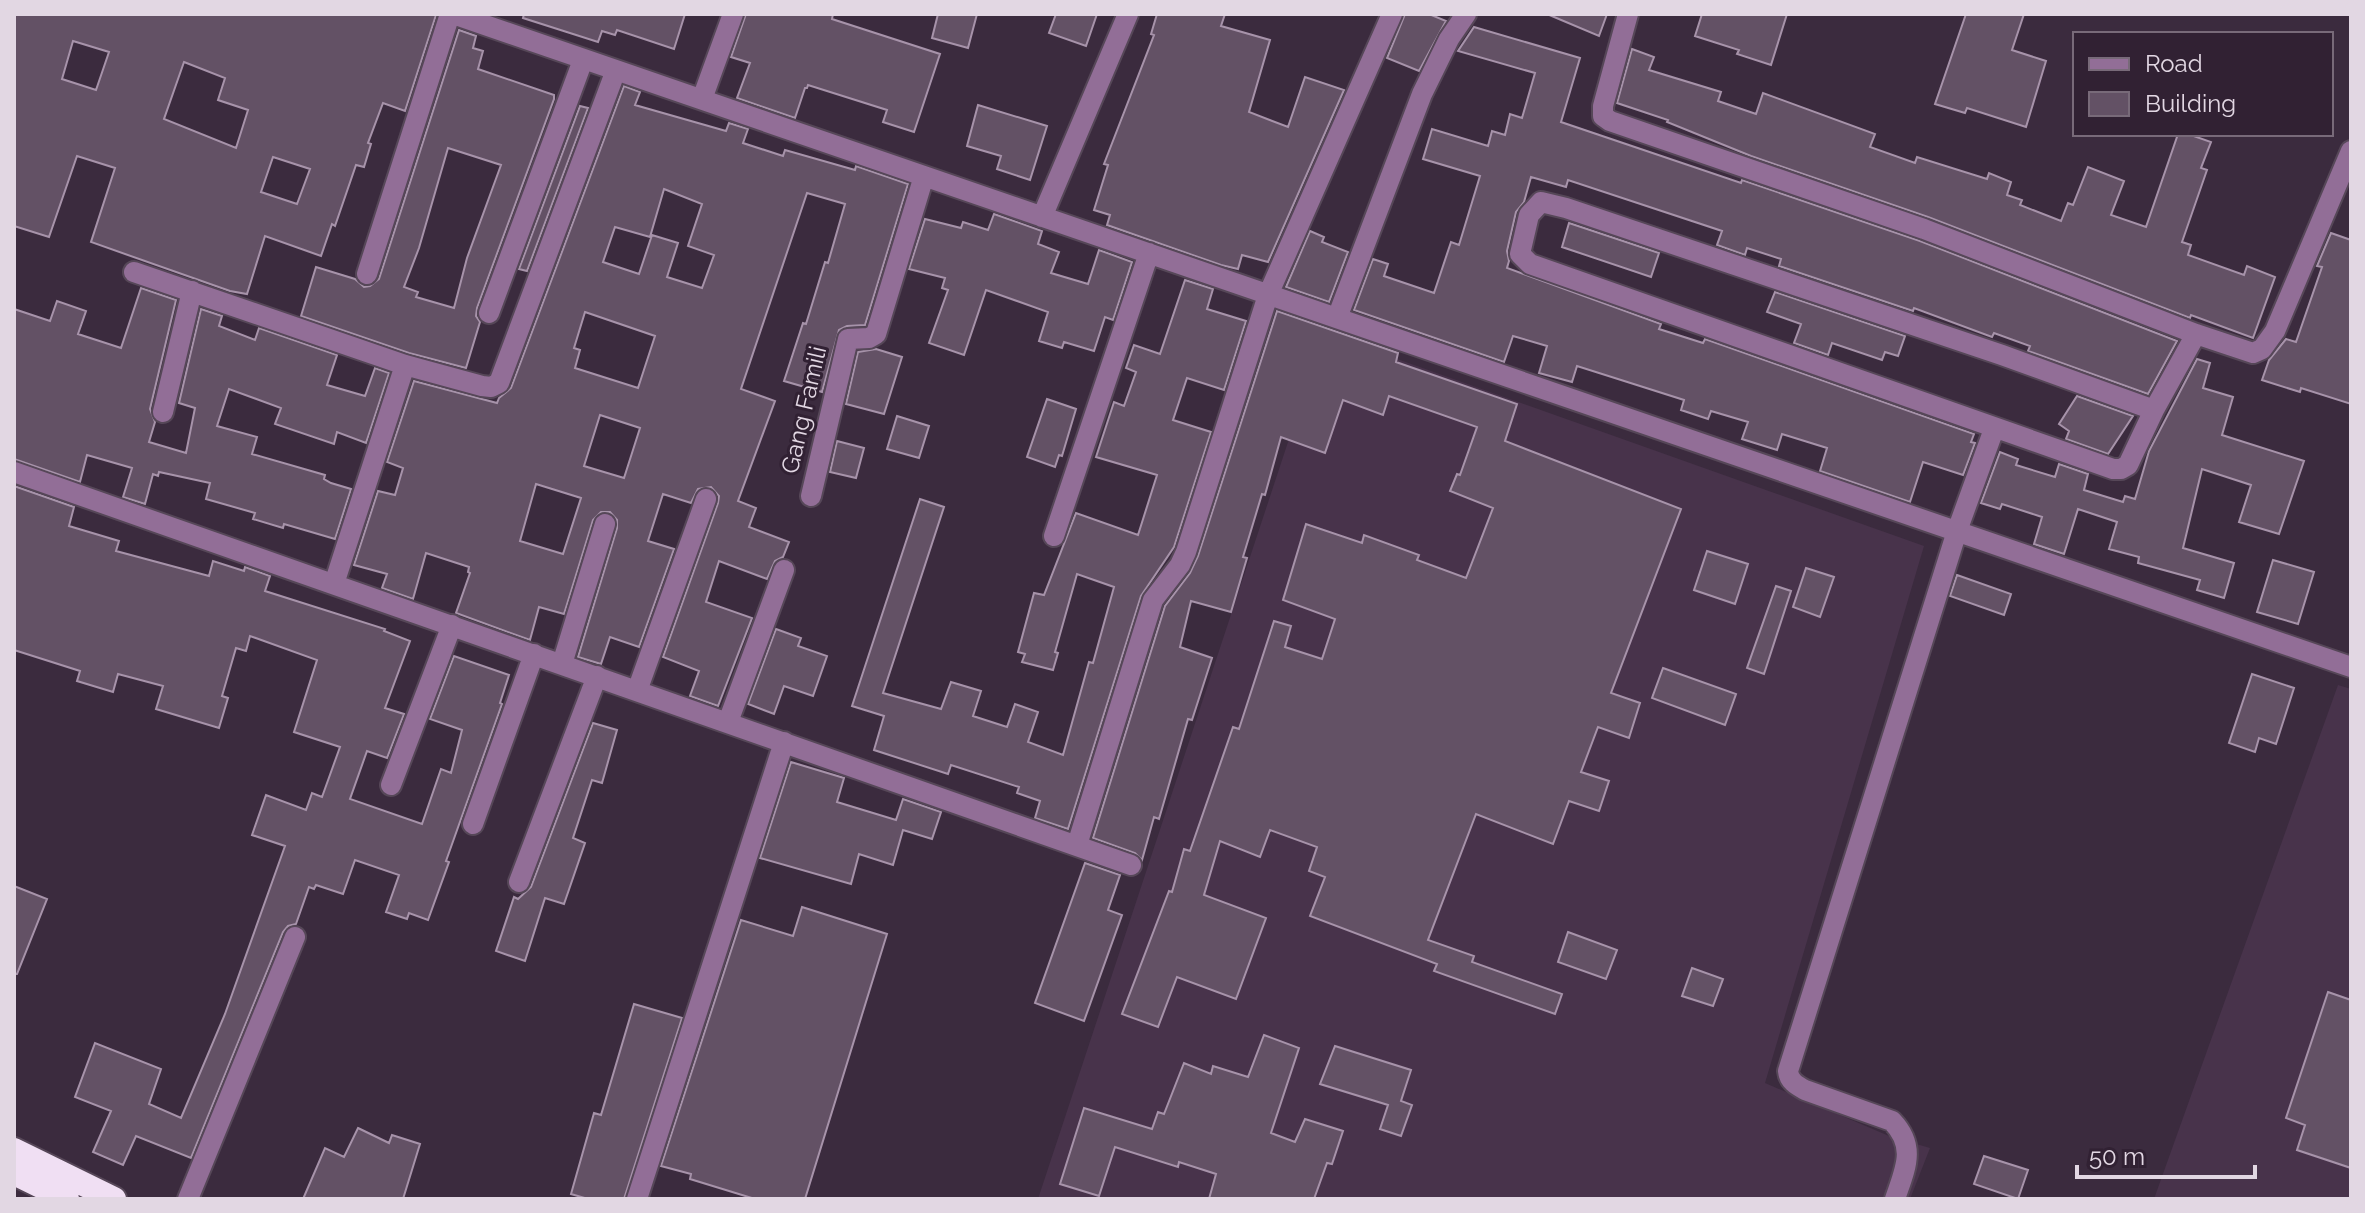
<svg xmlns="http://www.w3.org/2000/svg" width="2365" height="1213" font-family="Raleway,sans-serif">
<rect width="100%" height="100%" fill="#3b2b3e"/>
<path fill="#48334b" d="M1324,333L1924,546L1765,1083L1889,1136L1930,1148L1910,1199H1038Z
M2338,685L2351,689V1199H2154Z"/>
<path fill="#635165" stroke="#a793aa" stroke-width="2" fill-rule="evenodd" d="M14,14H434L436,15L405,111L383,103L368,143L371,144L364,167L356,165L335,226L332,224L321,256L265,236L247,294L230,291L91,242L115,168L77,156L49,237L14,226ZM73,41L109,52L96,90L62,79ZM184,62L225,78L218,100L248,110L236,148L164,119ZM273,157L310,169L297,204L261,192Z
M524,14H685L674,49L617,30L615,35L602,31L598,42L523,18Z
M746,14H833L832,19L940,54L914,132L883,122L887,110L808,85L807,88H805L795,118L737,98L750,63L731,57Z
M938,14H977L968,48L932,38Z
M1056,14H1097L1086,46L1049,33Z
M1157,14H1225L1221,26L1270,40L1249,112L1288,127L1305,77L1344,90L1268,262L1242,255L1238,269L1221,265L1107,225L1110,215L1094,210L1108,165L1104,164L1154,35L1151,34Z
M1405,14H1429L1446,21L1419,71L1387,58Z
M1547,14H1607L1599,36Z
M1702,14H1787L1771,65L1737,54L1739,50L1695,36Z
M1966,14H2024L2012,50L2046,61L2026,127L1967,108L1965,113L1935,104Z
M1474,27L1580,58L1561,122L1741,183L1742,180L1920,241L2177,341L2148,394L2028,351L2030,346L1994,333L1992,337L1914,308L1913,311L1779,266L1781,259L1747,248L1745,255L1717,245L1722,231L1568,180L1566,187L1531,177L1524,202L1516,212L1507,251L1509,261L1507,268L1661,324L1659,329L1703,343L1705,339L1974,434L1971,442L1975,443L1963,475L1923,462L1910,502L1820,471L1827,448L1782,434L1777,450L1742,439L1748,422L1711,411L1708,419L1681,410L1684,400L1577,366L1572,382L1539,373L1547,346L1513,336L1504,362L1354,310L1373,259L1388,264L1384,276L1434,293L1451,242L1459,245L1480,176L1423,159L1432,129L1488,146L1492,131L1505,135L1510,114L1522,118L1535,73L1458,51Z
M459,30L476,36L473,48L483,51L478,69L554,95V99L477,308L476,316L480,322L466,368L409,353L301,316L316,267L355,279L364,287L370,286L379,279ZM448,148L501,165L467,258L454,308L416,297L418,292L404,287L419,248Z
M1632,49L1654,57L1649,70L1721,92L1718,101L1756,114L1763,93L1875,134L1870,147L1915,163L1917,157L1987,179L1989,173L2011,182L2007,195L2022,200L2020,205L2061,221L2068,203L2073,205L2088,167L2124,181L2111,215L2146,227L2178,134H2188L2211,142L2201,168L2207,170L2182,242L2191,245L2188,255L2244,275L2247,266L2275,277L2253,338L2191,315L2190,318L1928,217L1751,156L1667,122L1668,120L1617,103Z
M624,86L640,92L635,105L726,131L729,123L748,129L743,143L783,156L785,150L855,170L856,166L908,184L865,325L847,326L839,330L822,392L784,381L803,323L806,324L825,262L828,263L845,204L807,193L741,389L775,401L738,501L756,508L749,527L789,542L783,557L775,561L767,579L719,561L706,602L752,618L718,706L690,696L699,671L663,657L718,503L719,496L711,487L698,489L691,503L663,494L648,541L674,549L639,647L610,637L601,664L578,657L617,528V520L610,512H601L593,520L564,614L539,607L530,640L456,613L470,573L468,572L469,567L426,553L413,599L382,588L387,574L354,565L378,491L395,495L403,468L387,462L414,381L497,403L499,398L511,388ZM664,189L702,204L688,246L714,255L702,288L667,277L678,243L652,235L639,274L603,262L615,227L650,237ZM585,312L655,336L638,388L575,368L580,350L574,348ZM600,415L640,428L624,478L584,466ZM536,484L581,498L563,554L520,541Z
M978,105L1047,126L1030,180L997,169L1001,156L967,146Z
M580,106L588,108L527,271L519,269Z
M994,214L1042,231L1038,244L1059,252L1051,273L1088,284L1099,250L1132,262L1113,320L1105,317L1094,351L1064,342L1062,348L1039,341L1048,312L986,290L964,355L929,343L948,290L942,288L945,278L909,269L925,219L961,228L963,222L988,230Z
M1569,223L1659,253L1651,277L1562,247Z
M1310,231L1324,237L1322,242L1348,252L1329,302L1286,287Z
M2331,233L2351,240V404L2301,388L2300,392L2262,380L2269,360L2286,339L2296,342L2322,267L2317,266Z
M1185,280L1213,289L1207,309L1246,321L1224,390L1187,378L1173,420L1211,432L1174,547L1141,596L1068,829L1035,818L1040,801L1017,793L1019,787L951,765L948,774L874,750L884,716L852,706L920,499L944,507L883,693L941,709L951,682L981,691L973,716L1007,727L1015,704L1038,712L1028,742L1063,755L1089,662L1093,663L1114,587L1077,574L1055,652L1058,653L1053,670L1022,662L1025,654L1018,652L1034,593L1044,595L1076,513L1138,535L1157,475L1096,457L1114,402L1124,406L1136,372L1126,368L1134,345L1160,354Z
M141,288L176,300L150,409L155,422L149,442L186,453L195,408L179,403L201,309L222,316L219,326L255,340L259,328L337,355L327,385L365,396L375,368L389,373L366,443L337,432L334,444L275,424L281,408L229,389L217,426L257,437L252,454L325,475L324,479L331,483L351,489L335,539L284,524L283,528L253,519L255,513L206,499L210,483L159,472L158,476L153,474L145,504L123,497L132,468L87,455L80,482L14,459V309L50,321L57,301L86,311L78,334L121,348Z
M1775,292L1905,336L1898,356L1885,352L1882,360L1832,343L1828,355L1794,343L1801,324L1767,312Z
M1277,311L1398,353L1396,362L1517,404L1505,441L1681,509L1611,693L1640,703L1629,738L1598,727L1581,772L1609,781L1599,811L1569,801L1553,844L1476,814L1428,940L1474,956L1472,962L1562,994L1555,1014L1434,971L1437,964L1310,916L1325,877L1309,871L1317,847L1270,830L1260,857L1220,841L1204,895L1266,918L1236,999L1177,977L1158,1027L1122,1014L1169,891L1172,892L1184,849L1190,851L1233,727L1239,729L1274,621L1291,626L1285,647L1322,659L1335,619L1283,600L1306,524L1362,543L1364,535L1419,555L1417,560L1466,578L1493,508L1450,491L1457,474L1460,475L1477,427L1389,396L1383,415L1343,400L1325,453L1281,437L1265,495L1262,494L1243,557L1247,558L1231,612L1191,601L1180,647L1212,658L1192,720L1188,719L1159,819L1154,817L1142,860L1135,853L1093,838L1165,606L1190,573L1198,556Z
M876,349L902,357L884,414L846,404L858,352Z
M2197,359L2210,363L2203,388L2233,397L2222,435L2304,461L2279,534L2239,522L2251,485L2202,469L2183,548L2234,563L2224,598L2197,590L2200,580L2138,563L2139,557L2109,549L2117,522L2078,509L2064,554L2034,544L2042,517L2002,504L2000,509L1981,503L2000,452L2018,459L2016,465L2055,477L2059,464L2088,474L2084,490L2123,502L2125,496L2135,499L2149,451Z
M2077,396L2133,416L2108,454L2066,439L2069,431L2059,424Z
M1047,399L1076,409L1062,456L1059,455L1055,467L1027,457Z
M897,416L929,426L919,458L887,449Z
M837,441L864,448L856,478L830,472Z
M14,486L74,507L69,526L119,541L116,551L209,576L213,561L244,571L245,567L270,576L265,591L385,629L384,631L410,641L385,708L404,714L387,758L367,751L350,799L422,824L441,769L451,773L462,730L430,719L454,656L509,675L500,703L502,704L446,861L449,862L428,920L409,913L407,919L386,912L399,875L355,860L343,894L316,885L314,889L309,887L296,924L288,926L283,932L191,1158L136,1136L123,1165L93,1152L111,1111L75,1097L95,1043L161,1069L149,1104L181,1118L225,1014L285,846L252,835L266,795L306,810L312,793L322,797L340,747L294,732L317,660L250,636L246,651L236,648L222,696L228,698L219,728L156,709L163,686L118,674L113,692L77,681L80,671L14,650Z
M1707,551L1748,564L1735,604L1694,590Z
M2273,560L2314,572L2298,624L2257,612Z
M1806,568L1834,577L1820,617L1793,607Z
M1957,575L2011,594L2004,615L1950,596Z
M1776,586L1791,591L1764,674L1747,668Z
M776,629L801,638L798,646L827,656L813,696L784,686L774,714L748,704Z
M1663,668L1736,694L1725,725L1652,698Z
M2252,674L2294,688L2276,744L2259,738L2255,752L2229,743Z
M593,723L617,730L602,783L592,780L573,838L585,843L564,904L545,898L525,961L496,951L514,897L518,899L531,887Z
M791,762L844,778L837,802L896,820L903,799L941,812L932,839L903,830L893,865L859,854L851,884L760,858Z
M1085,863L1120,875L1108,910L1122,915L1084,1021L1035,1003Z
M14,886L47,899L17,974H14Z
M802,907L887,934L805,1199H755L690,1179L691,1174L661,1166L741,920L793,936Z
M1568,932L1617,950L1606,979L1558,962Z
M1692,968L1723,979L1713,1006L1682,996Z
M2328,992L2351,1000V1168L2297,1150L2305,1125L2286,1118Z
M634,1004L682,1018L624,1199H588L571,1194L594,1113L601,1115Z
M1264,1035L1299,1048L1271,1133L1295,1142L1305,1119L1343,1131L1332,1164L1327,1163L1314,1199H1209L1216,1174L1179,1162L1178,1167L1115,1147L1099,1196L1060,1184L1084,1108L1152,1129L1158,1112L1164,1114L1184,1063L1211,1074L1213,1066L1248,1077Z
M1335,1046L1411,1070L1401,1101L1412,1105L1401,1136L1380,1129L1388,1105L1320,1084Z
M358,1128L389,1143L392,1135L420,1144L403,1199H303L325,1148L344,1157Z
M1984,1156L2028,1170L2018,1199L1974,1184Z"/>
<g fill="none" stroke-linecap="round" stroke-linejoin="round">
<g stroke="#564758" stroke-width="24">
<path id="minor" d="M453,14L2351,667
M1628,14L1603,106V116L1610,121L1924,229L2196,334L2253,353L2262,349L2275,331L2351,151
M702,99L733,14
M1042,217L1128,14
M134,272L405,365L482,386L491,387L499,383L616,70
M367,274L450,14
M489,313L583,60
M1337,318L1422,94L1449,39L1466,14
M2154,410L2002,355L1566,208L1541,202L1529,215L1520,254L1530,264L2113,469H2121L2128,465L2154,410L2196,334
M163,412L192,291
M14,472L1131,865
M811,496L848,339L869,338L876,334L924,176
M1054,536L1149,253
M334,584L405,365
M562,664L605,524
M637,691L706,499
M728,722L784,570
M391,785L452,625
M473,824L534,654
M1077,845L1153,600L1180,565L1186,552L1268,295L1392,14
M519,882L597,676
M188,1199L295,937
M637,1199L784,742
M1895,1199C1905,1169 1917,1147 1892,1121L1805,1090C1796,1085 1789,1081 1788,1071L1957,531L1994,429"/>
</g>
<g stroke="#564758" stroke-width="28">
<path id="highway" d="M14,1150L114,1199
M14,1173L67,1199"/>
</g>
<use href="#minor" stroke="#926e97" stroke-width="20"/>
<use href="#highway" stroke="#f0dff3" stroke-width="24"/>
</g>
<g text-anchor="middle" stroke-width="6" stroke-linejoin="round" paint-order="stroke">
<g font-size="24" fill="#e2d7e3" stroke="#312133">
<text transform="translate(804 410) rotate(-77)" y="8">Gang Famili</text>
</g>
</g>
<rect width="2365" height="1213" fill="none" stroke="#e2d7e3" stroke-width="32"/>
<rect x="2073" y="32" width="260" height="104" fill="#312133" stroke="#786a79" stroke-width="2"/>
<rect x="2089" y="58" width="40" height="12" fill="#926e97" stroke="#786a79" stroke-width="2"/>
<text x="2145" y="72" font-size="24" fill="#e2d7e3">Road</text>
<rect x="2089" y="92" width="40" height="24" fill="#635165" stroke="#786a79" stroke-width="2"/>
<text x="2145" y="112" font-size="24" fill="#e2d7e3">Building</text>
<path d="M2077 1165v12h178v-12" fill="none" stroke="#e2d7e3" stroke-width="4"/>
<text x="2089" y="1165" font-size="24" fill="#e2d7e3" stroke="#312133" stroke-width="6" paint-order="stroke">50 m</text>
</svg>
